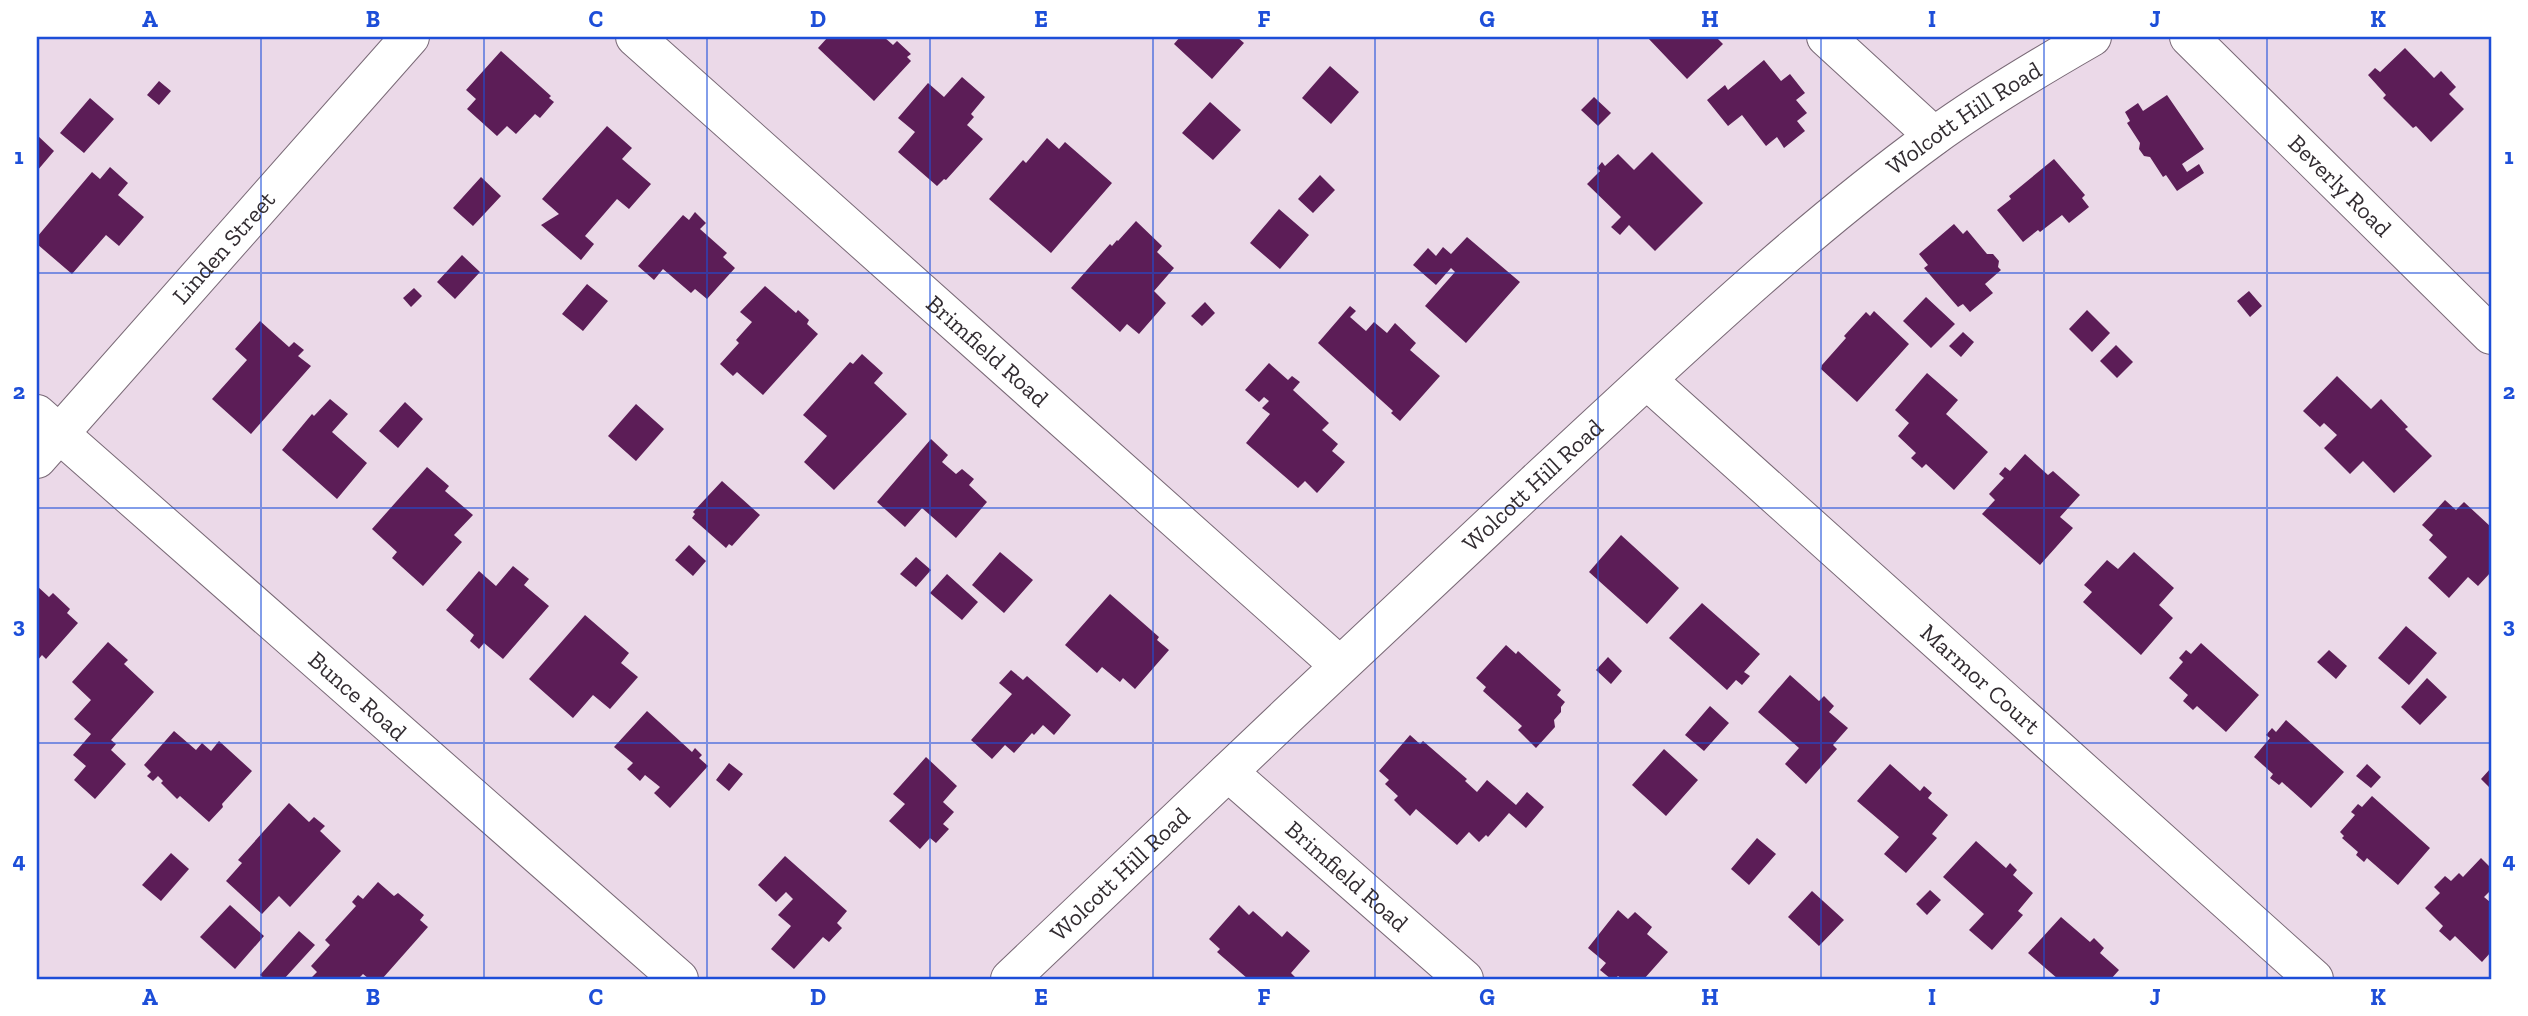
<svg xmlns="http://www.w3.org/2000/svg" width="2528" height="1016" font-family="'Zilla Slab',serif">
<rect width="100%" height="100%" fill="#ebd9e8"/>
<path fill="#5c1d57" d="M828,37H884L893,45L897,41L911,54L907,57L911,61L874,101L818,48Z
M1180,37H1237L1244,43L1212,79L1174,44Z
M1647,37H1716L1723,44L1687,79Z
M2405,48L2434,78L2441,71L2456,87L2449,94L2464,109L2431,142L2416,126L2413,128L2383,98L2386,95L2368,75L2375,68L2380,72Z
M501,51L551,96L549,98L554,102L540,118L535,114L516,134L507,126L497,136L467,109L476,99L466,90Z
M1764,60L1781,81L1790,74L1805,93L1796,100L1807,113L1797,121L1805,131L1784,148L1777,137L1766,146L1742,115L1728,126L1707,100L1725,85L1728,90Z
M1330,66L1359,92L1331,124L1302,98Z
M962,77L985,97L971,114L974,117L967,125L983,139L946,180L944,179L937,186L898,152L915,132L898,118L928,83L944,97Z
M159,81L171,91L159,105L147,95Z
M2167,95L2204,149L2182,164L2187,172L2199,164L2204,173L2177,191L2166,175L2163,177L2150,157L2144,156L2139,149L2140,143L2127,123L2130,121L2125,112L2138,103L2143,111Z
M1594,97L1611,113L1598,126L1581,110Z
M90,98L114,119L84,153L60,133Z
M1210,102L1241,130L1213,160L1182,133Z
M607,126L632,148L622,159L651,184L629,209L617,199L585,236L594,244L581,260L541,225L559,214L542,199Z
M37,135L54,151L37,171Z
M1047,138L1059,149L1065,142L1112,183L1051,253L989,199L1023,160L1026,163Z
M1652,152L1703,203L1655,251L1629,225L1620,235L1611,227L1621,217L1587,184L1600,171L1597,168L1602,162L1605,166L1618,154L1634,170Z
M2054,159L2085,195L2082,198L2089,207L2069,223L2062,215L2040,232L2038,230L2023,242L1997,210L2011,199L2009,196Z
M110,167L128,183L118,195L144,217L119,246L106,235L72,274L37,244V237L92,172L100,179Z
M1320,175L1335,190L1313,213L1298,199Z
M481,177L501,196L473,226L453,208Z
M1279,209L1309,235L1280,269L1250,243Z
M695,212L706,223L700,229L727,253L723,257L735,268L707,299L695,289L691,293L663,269L654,280L638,266L683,215L689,220Z
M1136,221L1162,246L1157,252L1174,268L1154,291L1166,303L1139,334L1127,324L1120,332L1071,288L1110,244L1112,246L1117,240L1118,241Z
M1954,224L1963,234L1967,230L1987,254H1993L1999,261L1998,267L2001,270L1985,284L1993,293L1970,312L1963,304L1958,307L1924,268L1928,265L1919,254Z
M1467,237L1520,282L1466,343L1425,306L1455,272L1451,268L1436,285L1413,265L1428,248L1436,256L1443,247L1451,254Z
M462,255L480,272L455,299L437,282Z
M587,284L608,301L583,331L562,314Z
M765,286L796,313L798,310L809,320L807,324L818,334L763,395L737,372L733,376L720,364L739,343L736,340L752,322L740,312Z
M414,288L422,296L411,307L403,298Z
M2249,291L2262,306L2250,317L2237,301Z
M1926,297L1955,324L1931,348L1903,321Z
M1205,302L1215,313L1202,326L1191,316Z
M1350,306L1356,311L1350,317L1366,331L1374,322L1387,333L1395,323L1416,343L1410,350L1440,376L1400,421L1391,413L1393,411L1318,343Z
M2087,310L2110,333L2092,352L2069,329Z
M1874,311L1909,344L1857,402L1821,369L1822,365L1846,338L1844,336L1866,312L1870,316Z
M260,321L289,347L294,342L304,350L298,356L311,366L251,434L212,399L247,360L235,349Z
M1963,332L1974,342L1961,357L1949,346Z
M2116,345L2133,362L2117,378L2100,361Z
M862,354L883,373L874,383L907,414L834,490L804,462L827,436L803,415L850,362L853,364Z
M1269,363L1288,380L1292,376L1300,382L1293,390L1329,423L1322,430L1338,444L1332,451L1345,462L1317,493L1305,481L1298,488L1246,443L1270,414L1262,408L1269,401L1264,397L1259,402L1245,390Z
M1927,373L1958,400L1946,414L1988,452L1954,490L1926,464L1922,468L1911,458L1916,453L1898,436L1909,423L1895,410Z
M2337,376L2371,409L2381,399L2408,427L2405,429L2432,456L2394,493L2363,461L2350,474L2324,448L2337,435L2324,423L2320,427L2303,411Z
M330,399L348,414L332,432L367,463L337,499L282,450L312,414L314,416Z
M405,402L423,419L398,448L379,431Z
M636,404L664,429L636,461L608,436Z
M931,439L948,455L942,462L956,474L962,469L974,479L969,485L987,502L956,538L922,508L905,527L877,502Z
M2025,454L2048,475L2053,471L2080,495L2060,517L2073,528L2040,565L1982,514L1995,500L1989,494L2004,478L1999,474L2005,467L2010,471Z
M427,467L449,486L445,491L473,515L454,535L462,542L423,586L392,558L397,552L372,529Z
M722,481L760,515L732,546L729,544L726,548L692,518L695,514L693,512Z
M2445,500L2456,510L2464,502L2491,527V572L2478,586L2468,577L2449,598L2428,578L2447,557L2429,540L2433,535L2422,525Z
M1621,535L1679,588L1647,624L1589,572Z
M689,545L706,561L693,576L675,560Z
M1000,552L1033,580L1004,613L972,585Z
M2134,552L2174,588L2159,605L2173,618L2141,655L2083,602L2092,592L2084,585L2107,560L2118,569Z
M916,557L931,570L916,587L900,574Z
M513,566L529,579L524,585L549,606L503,659L484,643L479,649L470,641L474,635L446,610L479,571L496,586Z
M947,574L978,602L962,620L930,593Z
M37,586L49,597L53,593L70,609L67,613L78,623L46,659L42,655L37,661Z
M1110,594L1159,637L1157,640L1169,650L1135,689L1123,678L1120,682L1102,667L1097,673L1065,645Z
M1702,603L1760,654L1744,672L1750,676L1742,685L1736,680L1727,690L1669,638Z
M585,615L629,653L621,663L638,677L610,709L593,695L573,718L529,679Z
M2406,626L2437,653L2409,685L2378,658Z
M108,642L128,660L124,664L154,692L111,740L116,744L111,750L126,764L95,799L74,780L86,766L73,755L91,734L74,719L91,700L72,682Z
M2201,643L2259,695L2226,732L2197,706L2193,710L2183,701L2188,695L2169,678L2183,662L2179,658L2186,650L2191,654Z
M1506,645L1516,654L1518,651L1561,690L1557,695L1565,702L1561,707V712L1554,720L1555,727L1536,748L1518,730L1522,726L1483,691L1486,687L1476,678Z
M2329,650L2347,666L2336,679L2317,662Z
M1608,657L1622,671L1611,684L1596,670Z
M1011,670L1023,680L1027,676L1071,715L1054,735L1043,725L1034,735L1032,733L1014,753L1005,745L992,759L971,740L1012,694L999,683Z
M1790,675L1819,701L1824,696L1834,706L1829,712L1848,728L1833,745L1837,749L1806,784L1785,764L1799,748L1758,712Z
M2427,678L2447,697L2420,725L2401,707Z
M1710,706L1729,723L1704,751L1685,735Z
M647,711L692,752L695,748L702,755L699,758L708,766L670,808L654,793L660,787L645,775L640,781L627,769L633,763L614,747Z
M2286,720L2344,772L2311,808L2282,782L2279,785L2270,778L2273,774L2254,757L2270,738L2266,735L2272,728L2276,732Z
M174,731L196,750L202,743L211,751L219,741L252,771L222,804L223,807L209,822L180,796L177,799L161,783L163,781L158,776L153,781L147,776L151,772L144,765Z
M1410,735L1420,744L1423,741L1467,779L1465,781L1477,792L1487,780L1516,805L1527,792L1544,807L1526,828L1509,813L1488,837L1486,835L1479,842L1469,832L1457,845L1416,809L1410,816L1394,800L1398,796L1385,784L1389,780L1379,771Z
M1664,749L1698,780L1666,816L1632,785Z
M926,757L957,786L943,802L954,812L943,824L949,829L936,843L930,838L920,849L889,821L905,804L893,794Z
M729,763L743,774L729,791L716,780Z
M1890,764L1920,791L1924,786L1932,793L1928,798L1948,815L1932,834L1937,838L1906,873L1884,854L1899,837L1857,801Z
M2367,764L2381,777L2371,788L2356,776Z
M2491,768V789L2481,779Z
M2372,796L2430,848L2398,885L2367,858L2364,862L2356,855L2358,852L2342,838L2344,836L2340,832L2355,815L2351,812L2358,804L2362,807Z
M289,803L309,822L314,817L325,826L320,831L341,851L290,907L279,896L262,914L226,881L242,863L238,860Z
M1757,838L1776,854L1749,885L1731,869Z
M1976,841L2006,868L2010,863L2017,870L2013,875L2033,893L2018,911L2023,915L1992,950L1969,930L1984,914L1943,877Z
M171,853L189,869L161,901L142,885Z
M785,856L847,911L837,923L842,928L829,942L823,937L794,969L771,949L791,926L778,915L793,899L786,892L776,902L758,885Z
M2481,858L2491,868V890L2484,897L2490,902L2491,900V952L2482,962L2455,936L2450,941L2439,931L2443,926L2425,908L2440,893L2434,887L2445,876L2451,881L2459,873L2463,877Z
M378,882L394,896L398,893L424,915L420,920L428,927L382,979H369L363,974L358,979H310L317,972L311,966L330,945L325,940L356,906L352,902L358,895L363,899Z
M1930,890L1941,900L1927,915L1916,904Z
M1812,891L1844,920L1819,946L1788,917Z
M230,905L264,936L235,969L200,937Z
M1239,905L1249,915L1253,911L1282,937L1287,931L1310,951L1291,973L1297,979H1248L1217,952L1220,949L1209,939Z
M1618,910L1628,919L1635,912L1652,927L1647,934L1668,952L1644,979H1622L1618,976L1615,979H1611L1600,970L1606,963L1588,948Z
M2061,917L2090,942L2094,938L2104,948L2100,953L2119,970L2111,979H2058L2028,953Z
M299,931L315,945L284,979H265L260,975Z"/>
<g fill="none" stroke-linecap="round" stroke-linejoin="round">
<g stroke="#796976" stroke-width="40">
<g id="street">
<path id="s1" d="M635,37L1339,665"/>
<path d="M1826,37L1934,136"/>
<path id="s2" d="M2189,37L2491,335"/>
<path id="s3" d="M1647,380L2314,979"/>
<path id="s4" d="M37,414L679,979"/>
<path id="s5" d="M37,459L410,37"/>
<path id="s6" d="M1228,772L1464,979"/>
</g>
</g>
<g stroke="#796976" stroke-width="40">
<g id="secondary">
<path id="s7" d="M1010,979C1184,813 1359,647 1535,483C1664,364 1791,241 1933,137C1984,100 2038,68 2092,37"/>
</g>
</g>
<use href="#street" stroke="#fff" stroke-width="38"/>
<use href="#secondary" stroke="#fff" stroke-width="38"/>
</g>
<path fill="none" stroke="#1d4ed8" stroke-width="2" stroke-opacity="0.55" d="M261,37V979M484,37V979M707,37V979M930,37V979M1153,37V979M1375,37V979M1598,37V979M1821,37V979M2044,37V979M2267,37V979M37,273H2491M37,508H2491M37,743H2491"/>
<g text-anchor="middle" stroke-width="7" stroke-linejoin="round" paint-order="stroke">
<g font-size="24" fill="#322c31" stroke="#fff">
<text dy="8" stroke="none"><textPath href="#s7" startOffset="1286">Wolcott Hill Road</textPath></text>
<text dy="8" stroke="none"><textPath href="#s2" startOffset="212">Beverly Road</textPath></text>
<text dy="8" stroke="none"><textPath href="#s5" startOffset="282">Linden Street</textPath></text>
<text dy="8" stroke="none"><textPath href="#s1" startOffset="472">Brimfield Road</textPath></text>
<text dy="8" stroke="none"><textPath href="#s7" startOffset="719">Wolcott Hill Road</textPath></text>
<text dy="8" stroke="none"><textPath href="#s3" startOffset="448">Marmor Court</textPath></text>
<text dy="8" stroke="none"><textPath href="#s4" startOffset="427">Bunce Road</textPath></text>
<text dy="8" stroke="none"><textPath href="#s7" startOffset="152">Wolcott Hill Road</textPath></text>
<text dy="8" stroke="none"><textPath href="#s6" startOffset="158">Brimfield Road</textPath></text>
</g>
</g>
<rect width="2528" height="1016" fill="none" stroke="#ffffff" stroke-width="77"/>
<rect x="38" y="38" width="2452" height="940" fill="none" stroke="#1d4ed8" stroke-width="2.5"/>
<g font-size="23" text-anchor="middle" font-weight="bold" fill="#1d4ed8">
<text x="150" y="27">A</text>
<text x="373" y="27">B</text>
<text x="596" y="27">C</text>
<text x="818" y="27">D</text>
<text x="1041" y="27">E</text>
<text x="1264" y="27">F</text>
<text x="1487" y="27">G</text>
<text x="1710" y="27">H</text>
<text x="1932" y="27">I</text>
<text x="2155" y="27">J</text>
<text x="2378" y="27">K</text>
<text x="19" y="164">1</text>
<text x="2509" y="164">1</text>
<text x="19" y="399">2</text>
<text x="2509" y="399">2</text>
<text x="19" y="633">3</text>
<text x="2509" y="633">3</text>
<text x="19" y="868">4</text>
<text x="2509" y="868">4</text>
<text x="150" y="1005">A</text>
<text x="373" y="1005">B</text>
<text x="596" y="1005">C</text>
<text x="818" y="1005">D</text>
<text x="1041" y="1005">E</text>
<text x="1264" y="1005">F</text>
<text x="1487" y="1005">G</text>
<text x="1710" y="1005">H</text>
<text x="1932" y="1005">I</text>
<text x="2155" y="1005">J</text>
<text x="2378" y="1005">K</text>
</g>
</svg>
